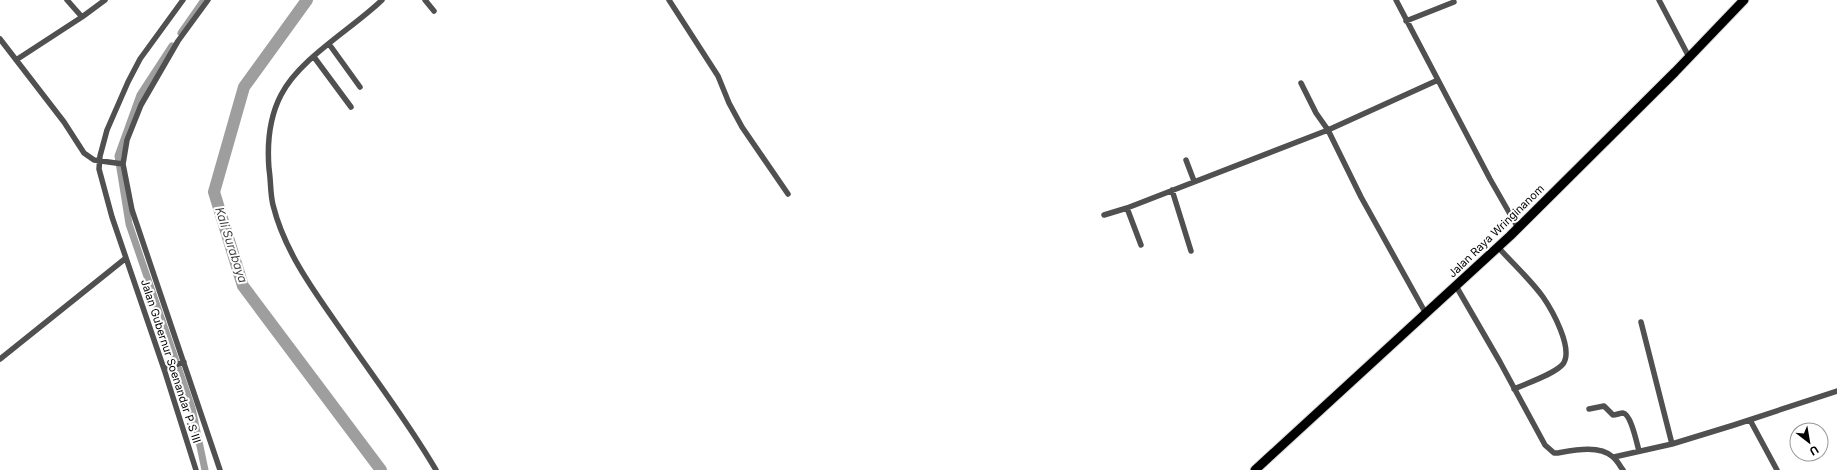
<svg xmlns="http://www.w3.org/2000/svg" width="1837" height="470" font-family="Inter,sans-serif">
<rect width="100%" height="100%" fill="#fff"/>
<g fill="none" stroke-linecap="round" stroke-linejoin="round">
<path stroke="#9e9e9e" stroke-width="7" d="M181,33L204,0
M172,46L140,95L118,156L129,224L192,408L205,470"/>
<path stroke="#9e9e9e" stroke-width="12" d="M307,0L244,87L214,192L243,286L381,470"/>
<g stroke="#dbdbdb" stroke-width="11">
<path id="primary" d="M1255,470L1510,236L1675,72L1744,0"/>
</g>
<path stroke="#505050" stroke-width="5.5" d="M67,0L82,17
M183,0L140,59L128,82L107,130L100,156L99,169L112,217L164,369L196,470
M208,0L178,41L141,105L127,140L123,164L132,210L220,470
M382,0C352,29 300,58 281,95C269,118 267,144 269,169C271,181 270,193 273,205C286,258 323,303 353,347C381,387 411,427 436,470
M425,0L434,11
M669,0L718,76L729,103L742,127L788,194
M1396,0L1490,179L1518,228
M1659,0L1689,57
M1406,21L1454,2
M0,39L64,122L84,153L94,160L123,164
M329,44L360,87
M314,57L351,107
M16,60L82,17L105,0
M1301,83L1316,113L1328,130L1438,80
M1186,160L1194,181
M1172,190L1191,251
M1127,208L1141,245
M1104,215L1127,208L1328,130L1361,197L1425,312
M1498,247C1512,263 1530,279 1543,297C1552,310 1574,349 1563,364C1555,374 1527,383 1514,389
M1456,286L1500,362L1545,445L1554,453H1558C1575,450 1599,445 1613,457C1617,460 1620,466 1623,470
M1641,322L1672,444
M0,359L126,258
M164,369L184,362
M1589,409L1604,406L1613,415C1616,415 1620,413 1623,413C1631,414 1637,444 1639,451
M1750,420L1777,470
M1614,457L1672,444L1734,425L1837,391"/>
<use href="#primary" stroke="#000" stroke-width="9"/>
</g>
<g text-anchor="middle" stroke-width="4" stroke-linejoin="round" paint-order="stroke">
<g font-size="11" fill="#000" stroke="#fff">
<text transform="translate(1496 231) rotate(-44)" y="4">Jalan Raya Wringinanom</text>
<text transform="translate(171 361) rotate(72)" y="4">Jalan Gubernur Soenandar P.S III</text>
</g>
<g font-size="12" font-style="italic" fill="#3f3f3f" stroke="#fff">
<text transform="translate(231 245) rotate(72)" y="4">Kali Surabaya</text>
</g>
</g>
<g transform="translate(1809 442) rotate(149)"><circle r="19" fill="#ffffff" stroke="#999999"/>
<path d="M0-3L7 15L0 10L-7 15Z" fill="#000000"/>
<text y="-6" font-size="11" font-weight="bold" text-anchor="middle" fill="#000000">U</text>
</g>
</svg>
